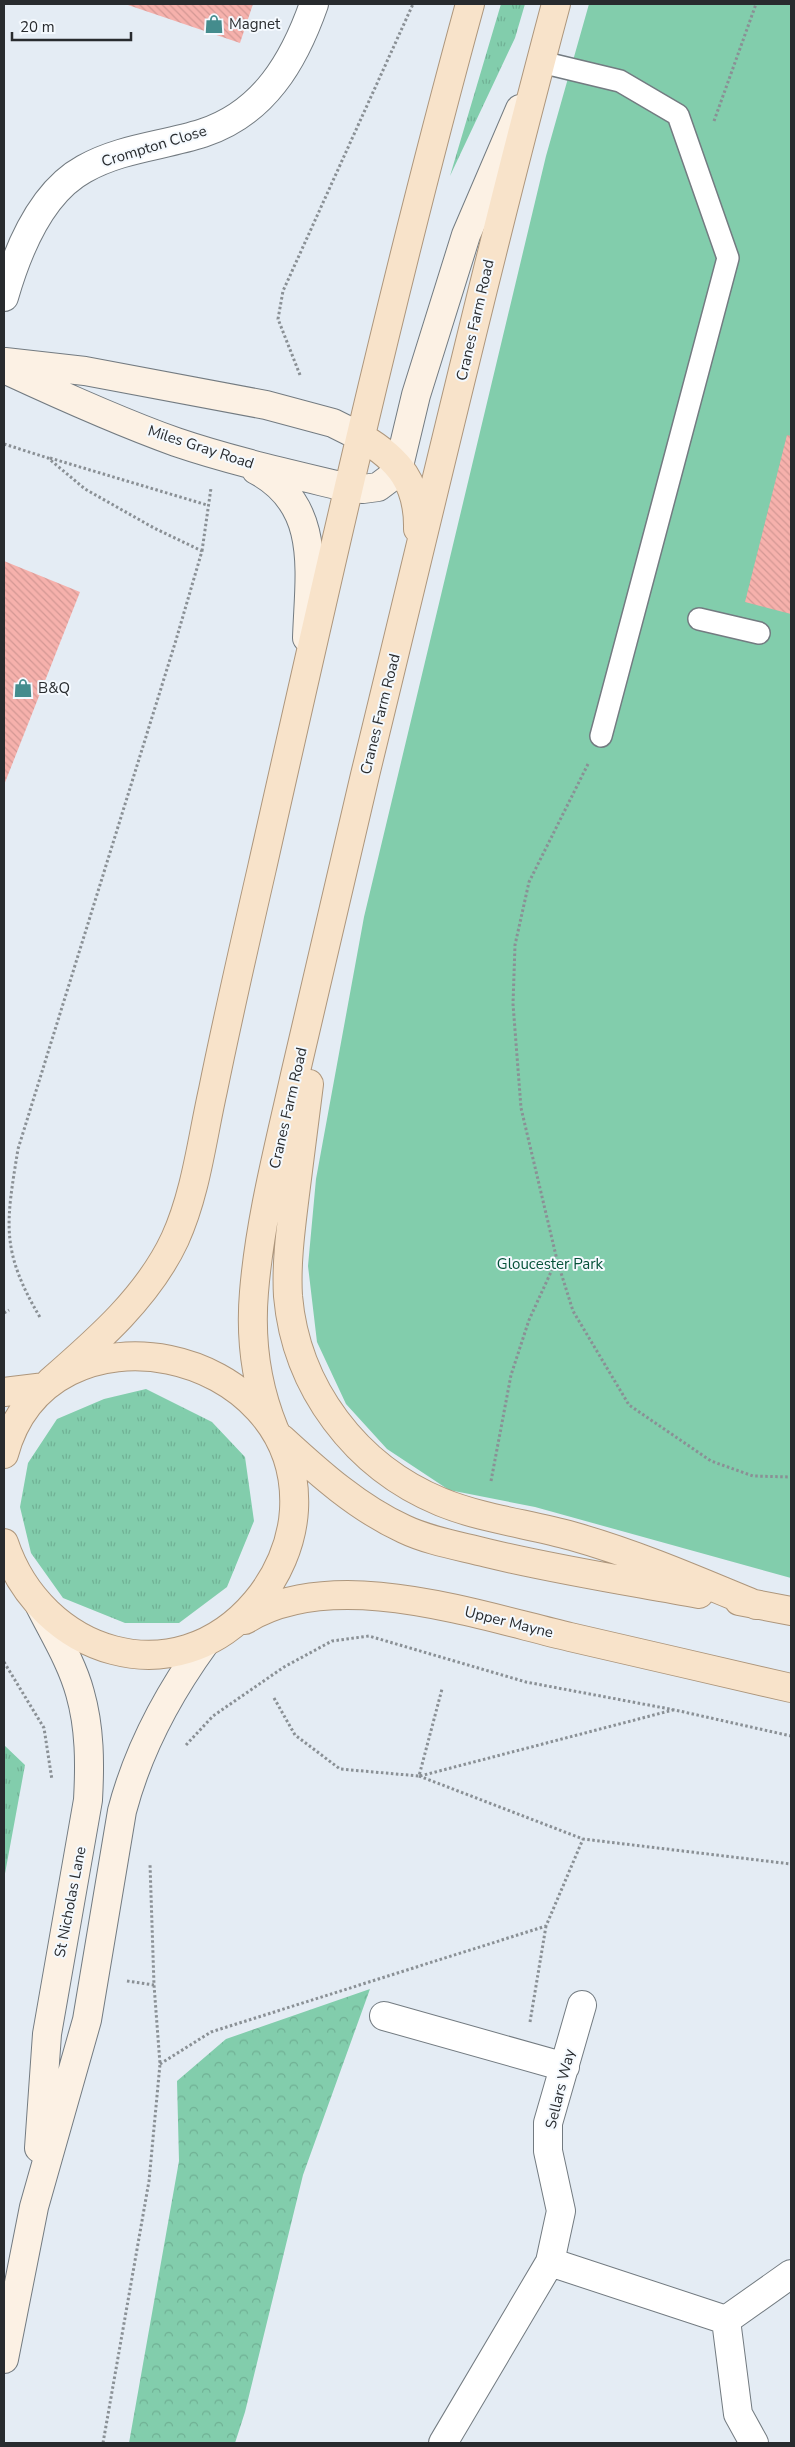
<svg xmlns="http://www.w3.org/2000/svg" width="795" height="2447" font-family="'Nunito Sans',sans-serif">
<defs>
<pattern id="grass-tufts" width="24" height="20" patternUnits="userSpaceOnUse" patternTransform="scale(1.25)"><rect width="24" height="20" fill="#82cdac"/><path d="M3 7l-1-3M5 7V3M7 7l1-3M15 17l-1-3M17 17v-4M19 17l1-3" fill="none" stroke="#70b094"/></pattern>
<pattern id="forest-crowns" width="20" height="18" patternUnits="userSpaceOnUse" patternTransform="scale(1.25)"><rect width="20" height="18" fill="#82cdac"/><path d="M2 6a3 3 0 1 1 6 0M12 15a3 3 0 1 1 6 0" fill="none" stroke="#70b094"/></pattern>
<pattern id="building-back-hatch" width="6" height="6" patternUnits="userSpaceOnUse" patternTransform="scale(1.25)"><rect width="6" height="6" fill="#f6b1ac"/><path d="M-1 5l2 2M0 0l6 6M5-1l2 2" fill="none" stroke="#d39894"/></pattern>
</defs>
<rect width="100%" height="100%" fill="#e4ecf4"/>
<path fill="url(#grass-tufts)" d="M501,4H525L515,38L450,176Z
M146,1389L212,1422L245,1457L254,1521L227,1587L179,1623H125L63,1598L31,1553L20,1507L28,1463L57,1419L104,1399Z
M4,1745L25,1765L4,1879Z"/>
<path fill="url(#forest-crowns)" d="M370,1989L303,2175L245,2412L235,2443H129L179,2161L177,2081L226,2039Z"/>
<path fill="#82cdac" d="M589,4H791V1578L535,1507L449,1490L387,1449L346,1404L317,1342L308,1266L316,1179L364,917L546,156Z"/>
<path fill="url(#building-back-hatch)" d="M125,4H253L240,43Z
M787,435L791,436V614L745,602Z
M4,561L80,592L4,785Z"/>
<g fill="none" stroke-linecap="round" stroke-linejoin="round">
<g stroke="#737b81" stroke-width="24">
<path id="lane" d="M541,62L620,81L678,115L728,258L601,736
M699,619L759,633"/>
</g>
<g stroke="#737b81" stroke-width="30">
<path id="street" d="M4,297C17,252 40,193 84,169C121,148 163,146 203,133C264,113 294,61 314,4
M582,2005L548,2123V2151L561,2211L550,2262L726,2320
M384,2016L565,2067
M726,2320L738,2414L754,2443
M726,2320L791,2274
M443,2443L550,2262"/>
</g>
<g stroke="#737b81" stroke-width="30">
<path id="secondary" d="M5,362L85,371L266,405L333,423L361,437
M4,369C60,395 117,421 176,442C232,461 291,474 349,488L363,489L378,487L390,478L399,466L416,395L466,235L520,109
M256,470C323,505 309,574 307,638
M39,2148L47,2034L88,1800C90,1764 90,1728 80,1693C72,1663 54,1634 40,1606
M4,2359L34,2207L87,2020L122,1811C138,1750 168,1694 205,1643"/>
</g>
<g stroke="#ad967c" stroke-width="30">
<path id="primary" d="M361,437C399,459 419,484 418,529
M309,1084C304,1121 300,1157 295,1194C291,1227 286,1262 288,1296C296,1388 356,1467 441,1502C483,1519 529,1524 572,1536C636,1554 696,1580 756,1605
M50,1382C97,1341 148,1297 175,1239C196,1193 202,1139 213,1090C228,1016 245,942 262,868C327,579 392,289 470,4
M4,1392L45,1387
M274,1429C256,1385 250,1339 254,1292C260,1219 279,1147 295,1075C318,975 341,875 365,775C428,517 488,259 556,4
M282,1439C319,1473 358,1508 404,1529C429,1541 460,1546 487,1553C557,1570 629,1581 699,1594
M4,1454C48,1292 303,1346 294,1510C292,1544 277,1577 256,1602C175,1698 41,1654 4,1543
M739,1601L791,1611
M245,1620C333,1565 476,1615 570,1637C644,1654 717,1671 791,1688"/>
</g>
<path stroke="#8a9095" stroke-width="3" stroke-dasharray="2.5 2.5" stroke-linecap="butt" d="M714,121L756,4
M300,375L278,319L283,291L413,4
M4,444L48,458L85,489L154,528L202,551L176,640L18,1149C6,1224 0,1250 41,1319
M50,458L207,505
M202,551L211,488
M588,764L529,882L515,945L513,1004L521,1108L557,1260L573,1311L629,1405L711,1461L753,1476L791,1477
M4,1313L9,1310
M491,1481L511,1375L529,1320L556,1261
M4,1662L44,1728L52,1780
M274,1698L295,1735L340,1769L419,1776L442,1689
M186,1745L213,1716L284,1667L332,1641L369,1636L526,1682L675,1710L791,1736
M419,1776L583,1839L791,1864
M420,1776L673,1710
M127,1981L154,1985
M530,2022L546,1926
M160,2064L211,2032L546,1926L583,1839
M103,2443L149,2181L160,2064L154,1985L150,1864"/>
<use href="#lane" stroke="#fff" stroke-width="21"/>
<use href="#street" stroke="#fff" stroke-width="28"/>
<use href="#secondary" stroke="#fcf1e4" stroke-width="28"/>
<use href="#primary" stroke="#f8e3ca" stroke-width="28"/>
</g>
<defs>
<g id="shop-bare" transform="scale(1.5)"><path d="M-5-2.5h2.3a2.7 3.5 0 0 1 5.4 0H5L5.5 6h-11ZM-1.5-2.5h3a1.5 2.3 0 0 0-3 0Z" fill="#448c8d" stroke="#f4f9fe" stroke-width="2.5" paint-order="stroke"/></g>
</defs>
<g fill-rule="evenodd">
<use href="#shop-bare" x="214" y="24"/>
<use href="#shop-bare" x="23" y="688"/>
</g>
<g text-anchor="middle" stroke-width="4" stroke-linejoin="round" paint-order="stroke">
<g font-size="15" fill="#282b2e" stroke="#f4f9fe" text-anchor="start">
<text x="229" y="29">Magnet</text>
<text x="38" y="693">B&amp;Q</text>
</g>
<g font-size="15" fill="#282b2e" stroke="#f4f9fe">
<text transform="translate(154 146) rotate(-17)" y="5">Crompton Close</text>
<text transform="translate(475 320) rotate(-77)" y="5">Cranes Farm Road</text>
<text transform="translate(201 447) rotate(18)" y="5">Miles Gray Road</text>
<text transform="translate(380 714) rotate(-76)" y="5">Cranes Farm Road</text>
<text transform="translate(288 1108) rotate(-77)" y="5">Cranes Farm Road</text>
<text transform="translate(509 1622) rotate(14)" y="5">Upper Mayne</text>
<text transform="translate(70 1902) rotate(-79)" y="5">St Nicholas Lane</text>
<text transform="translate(560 2089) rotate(-76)" y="5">Sellars Way</text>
</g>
<g font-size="15" fill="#055139" stroke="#f4f9fe">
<text x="550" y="1269">Gloucester Park</text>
</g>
</g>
<rect width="795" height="2447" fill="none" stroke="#282b2e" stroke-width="10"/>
<path d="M12 32v8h119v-8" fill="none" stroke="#282b2e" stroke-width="2.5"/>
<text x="20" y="32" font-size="15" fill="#282b2e" stroke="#f4f9fe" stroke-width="4" paint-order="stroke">20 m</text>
</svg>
